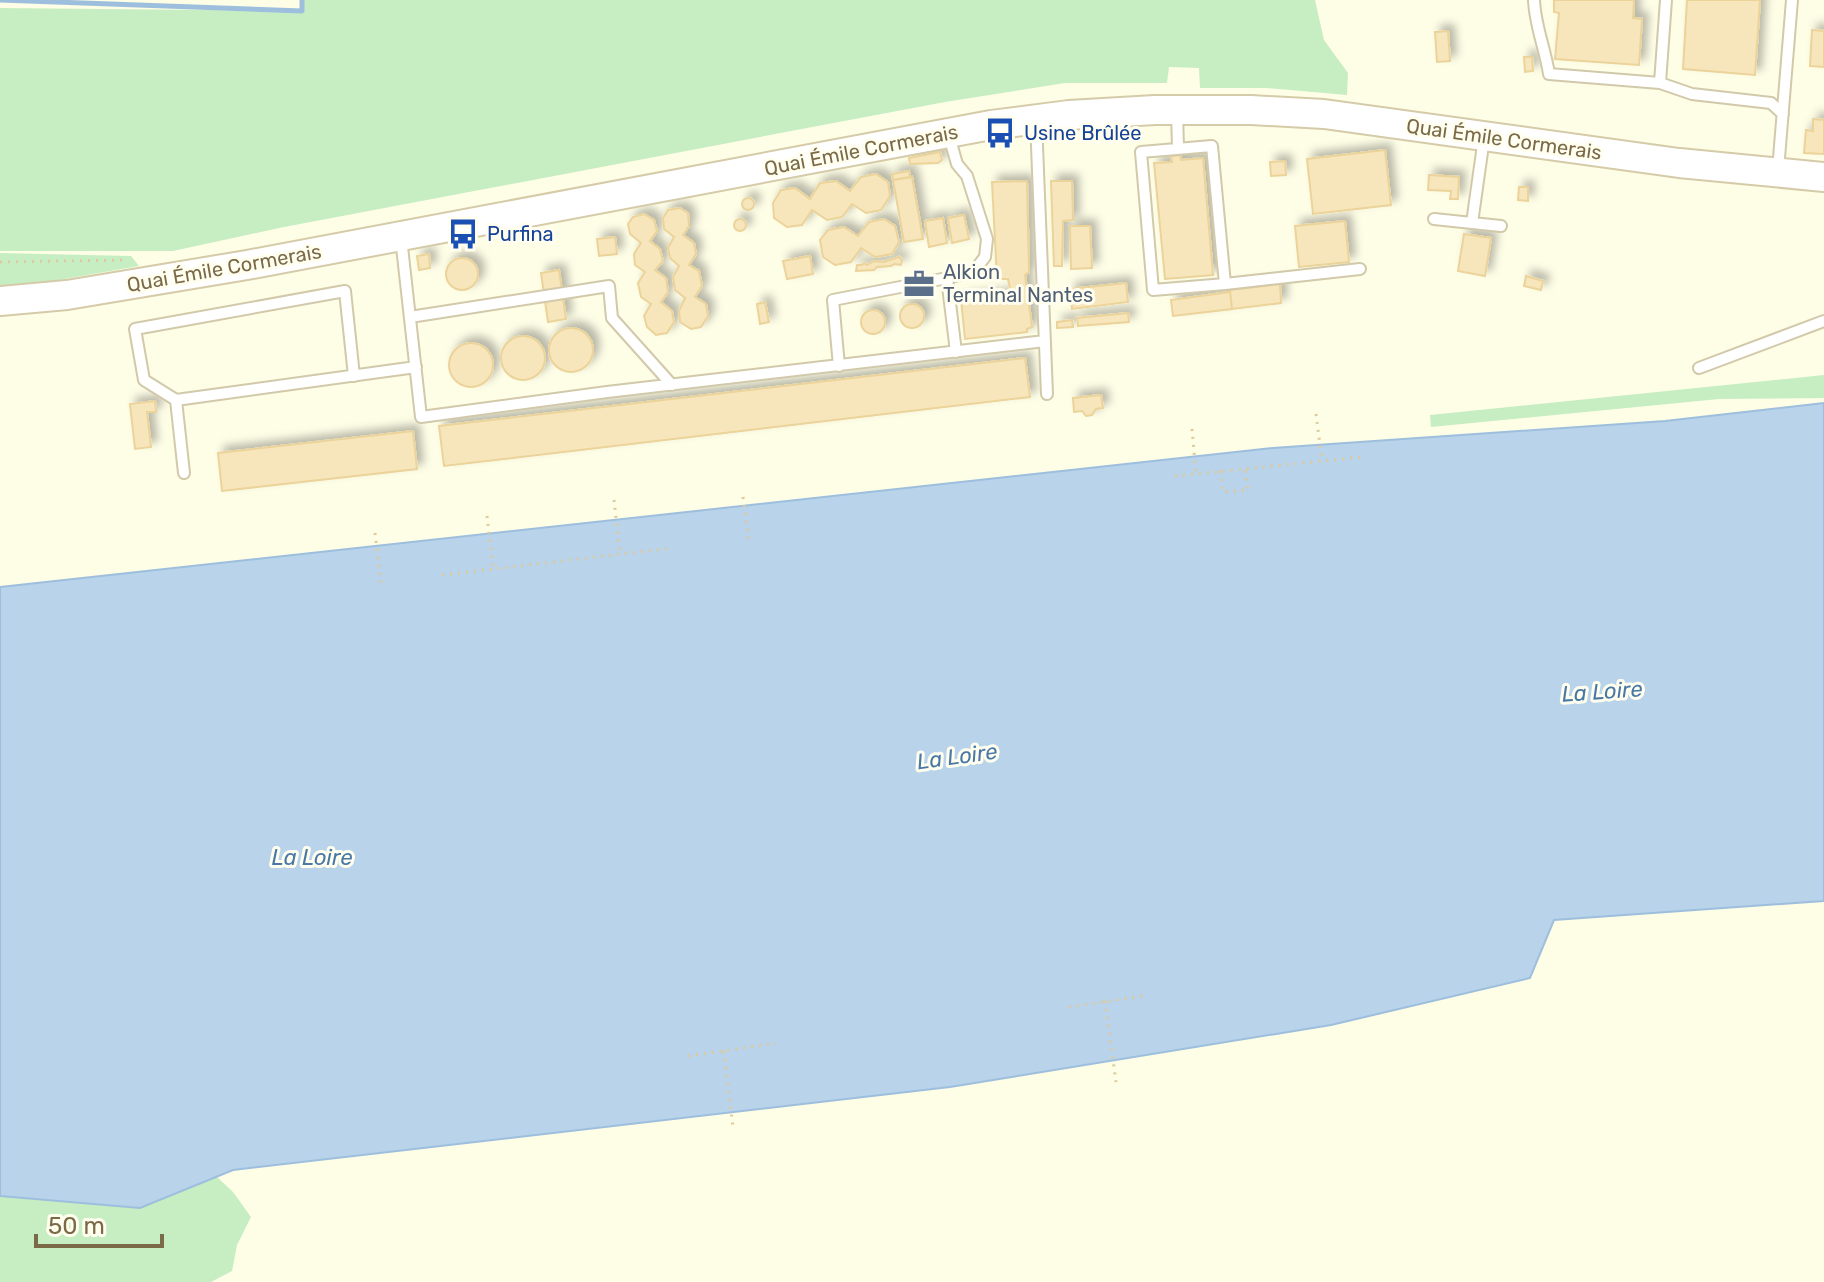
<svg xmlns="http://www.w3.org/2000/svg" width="1824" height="1282" font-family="Rubik,sans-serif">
<defs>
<filter id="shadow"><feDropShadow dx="6" dy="-6" stdDeviation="4" flood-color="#0004"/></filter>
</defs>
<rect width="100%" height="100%" fill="#fefde6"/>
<path fill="#c7eec3" d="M302,0H1315L1324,40L1348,73L1347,95L1266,88H1200L1199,68L1169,67L1167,83H1065L945,102L284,227L173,251H0V8L301,11Z
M0,253L131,256L139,266L36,284L0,286Z
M1824,375V398L1719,399L1431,427L1430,415Z
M216,1176L233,1192L251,1217L237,1245L232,1271L211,1282H0V1196L140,1208Z"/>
<path fill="#b8d3ea" stroke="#9dbfdd" stroke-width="2" d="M1824,403V901L1554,920L1530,978L1331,1025L950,1087L233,1170L140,1208L0,1196V587L1273,448L1665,421Z"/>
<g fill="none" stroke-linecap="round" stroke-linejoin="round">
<path stroke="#9dbfdd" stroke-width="5" d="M0,0L302,11V0"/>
</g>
<path fill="#f7e6bb" stroke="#ebd39a" stroke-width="2" filter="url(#shadow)" d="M1554,0H1634L1633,18L1642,19L1639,65L1555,59L1559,13L1554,12Z
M1687,0H1760L1755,75L1683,69Z
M1812,30L1824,31V67L1810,66Z
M1448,31L1450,61L1437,62L1435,32Z
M1524,57H1532L1533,71L1525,72Z
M1813,119L1824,120V154L1804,153L1806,130L1813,131Z
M1385,150L1391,205L1313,214L1307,159Z
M940,152L942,160L938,163L910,164L909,158Z
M1180,155L1181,160L1203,158L1213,275L1165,279L1154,163L1172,162L1171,156Z
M1285,161L1286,175L1271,176L1270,162Z
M909,171L910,177L893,180L892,174Z
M876,174L888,182L890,196L881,210L866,213L852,204L842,217L827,220L812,210L802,225L787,227L774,218L773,203L781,190L795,188L810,199L820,183L836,181L850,191L861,177Z
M1429,175L1459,177L1458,199H1450L1451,191L1428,190Z
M912,177L923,239L904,242L893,180Z
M1027,181L1029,272L1025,275L1032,327L1027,329V332L965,339L961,300L1011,294L1008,279H997L992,182Z
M1051,181H1072L1073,220L1063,221L1062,266H1054Z
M1519,187H1528V201L1518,200Z
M742 204a6 6 0 1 1 12 0a6 6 0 1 1-12 0Z
M680,208L688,213L689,226L683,235L694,243L696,254L689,265L699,271L702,286L695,297L706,304L708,316L701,327L691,329L680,322L679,311L685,298L675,290L673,277L679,266L670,258L668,248L674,237L664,229L663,218L668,210Z
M644,214L654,220L657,231L650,241L660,249L663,261L655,270L666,278L668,292L661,302L672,311L674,322L667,333L656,335L647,327L644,316L651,304L641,297L638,283L645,272L635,265L634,254L641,243L630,234L628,224L633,217Z
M964,215L969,239L952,243L948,218Z
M943,218L947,243L929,247L925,221Z
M734 225a6 6 0 1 1 12 0a6 6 0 1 1-12 0Z
M884,219L895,226L899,242L892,254L875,257L861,248L851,262L835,265L823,257L820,240L828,230L844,227L858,236L869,222Z
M1345,221L1349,262L1299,267L1295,226Z
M1070,226H1090L1092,268L1071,269Z
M1464,234L1491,238L1485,276L1458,271Z
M615,237L617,254L599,256L597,239Z
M429,254L430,268L419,270L417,256Z
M810,256L813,274L787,279L783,261Z
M899,257L902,260L901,265L894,264L891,266L877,267L874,270L856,271L857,265H862L864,263L867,265L874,261L884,262Z
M446 274a16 16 0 1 1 32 0a16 16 0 1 1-32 0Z
M559,270L566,319L548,322L541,273Z
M1526,276L1543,281L1541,290L1524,286Z
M1126,283L1128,302L1072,309L1070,289Z
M1280,284L1281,303L1232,309L1230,290Z
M1230,292L1232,309L1173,316L1171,300Z
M765,302L769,322L760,324L757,304Z
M900 316a12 12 0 1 1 24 0a12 12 0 1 1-24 0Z
M861 322a12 12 0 1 1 24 0a12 12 0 1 1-24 0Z
M1128,313L1129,322L1078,326L1077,318Z
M1072,320L1073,327L1057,328V322Z
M549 350a22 22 0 1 1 44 0a22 22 0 1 1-44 0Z
M501 358a22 22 0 1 1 44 0a22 22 0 1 1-44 0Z
M449 365a22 22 0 1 1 44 0a22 22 0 1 1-44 0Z
M1025,358L1030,397L444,466L439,426Z
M1101,395L1103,408L1096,409L1092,415L1086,416L1082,411L1074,412L1073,398Z
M155,401L156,412H147L151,447L135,449L130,404Z
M413,431L417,469L222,491L218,453Z"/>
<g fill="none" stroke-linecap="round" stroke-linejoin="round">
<g stroke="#d2c9aa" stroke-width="14">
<path id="lane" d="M1534,0C1535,26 1545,48 1549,74L1660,83L1692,94L1771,103L1783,114
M1660,83L1666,0
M1177,112L1178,148
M1036,121L1047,394
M949,136L957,164L967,176L987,239L985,257L974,271L947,278L956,352
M1212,146L1225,284L1153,290L1141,152Z
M1778,170L1792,0
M1434,219L1501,226
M1472,223L1484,138
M401,238L421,417L607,392L1045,341
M1225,284L1360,269
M410,317L609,286L612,318L672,385
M839,366L833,300L947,278
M1699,368L1824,321
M354,376L345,291L135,329L144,380L176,400L416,367
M176,400L184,473"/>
</g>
<g stroke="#d5cba8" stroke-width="32">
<path id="secondary" d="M0,301L67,295L247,265L991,125L1069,115L1155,110H1251L1324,114L1679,163L1824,177"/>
</g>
<path stroke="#dcca9e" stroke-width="3" stroke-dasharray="2 6" stroke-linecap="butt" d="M0,262L128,260
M1316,414L1322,461
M1192,429L1196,473
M1220,471L1223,492L1248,490L1245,469
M1175,476L1362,457
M743,497L749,541
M614,500L620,554
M487,516L493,567
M375,533L381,583
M442,575L672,548
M1105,1001L1116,1082
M1069,1007L1144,996
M724,1051L733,1127
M688,1056L776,1043"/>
<use href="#lane" stroke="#fff" stroke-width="10"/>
<use href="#secondary" stroke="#fff" stroke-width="28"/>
</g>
<defs>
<g id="bus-bare" transform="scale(2.4)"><path d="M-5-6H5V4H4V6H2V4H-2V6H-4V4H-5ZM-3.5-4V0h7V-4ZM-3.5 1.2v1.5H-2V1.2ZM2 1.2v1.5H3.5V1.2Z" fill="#1a4fb4" stroke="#fffeef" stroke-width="2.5" paint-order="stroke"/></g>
<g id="office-bare" transform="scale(2.4)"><path d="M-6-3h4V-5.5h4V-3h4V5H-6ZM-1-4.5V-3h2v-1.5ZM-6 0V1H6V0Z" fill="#5c6f8a" stroke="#fffeef" stroke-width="2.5" paint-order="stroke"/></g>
</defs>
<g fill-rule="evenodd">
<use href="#bus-bare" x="1000" y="133"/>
<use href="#bus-bare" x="463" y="234"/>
<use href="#office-bare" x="919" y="284"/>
</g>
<g text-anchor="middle" stroke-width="6" stroke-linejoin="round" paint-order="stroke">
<g font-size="20" fill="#164399" stroke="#fffeef" text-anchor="start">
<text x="1024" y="140">Usine Brûlée</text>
<text x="487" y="241">Purfina</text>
</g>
<g font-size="20" fill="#7b6a48" stroke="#fffeef">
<text transform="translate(1504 139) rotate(8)" y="7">Quai Émile Cormerais</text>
<text transform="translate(861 150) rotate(-11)" y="7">Quai Émile Cormerais</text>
<text transform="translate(224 268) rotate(-10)" y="7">Quai Émile Cormerais</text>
</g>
<g font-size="20" fill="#4e5e75" stroke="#fffeef" text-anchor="start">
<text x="943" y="279">Alkion<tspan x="943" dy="23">Terminal Nantes</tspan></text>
</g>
<g font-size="22" font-style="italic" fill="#4778a7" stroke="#fffeef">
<text transform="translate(1602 691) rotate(-4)" y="8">La Loire</text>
<text transform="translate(957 756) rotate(-8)" y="8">La Loire</text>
<text x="312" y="865">La Loire</text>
</g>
</g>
<path d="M36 1234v12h126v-12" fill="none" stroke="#7b6a48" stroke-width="4"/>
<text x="48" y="1234" font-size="24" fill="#7b6a48" stroke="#fffeef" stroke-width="6" paint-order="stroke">50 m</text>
</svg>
